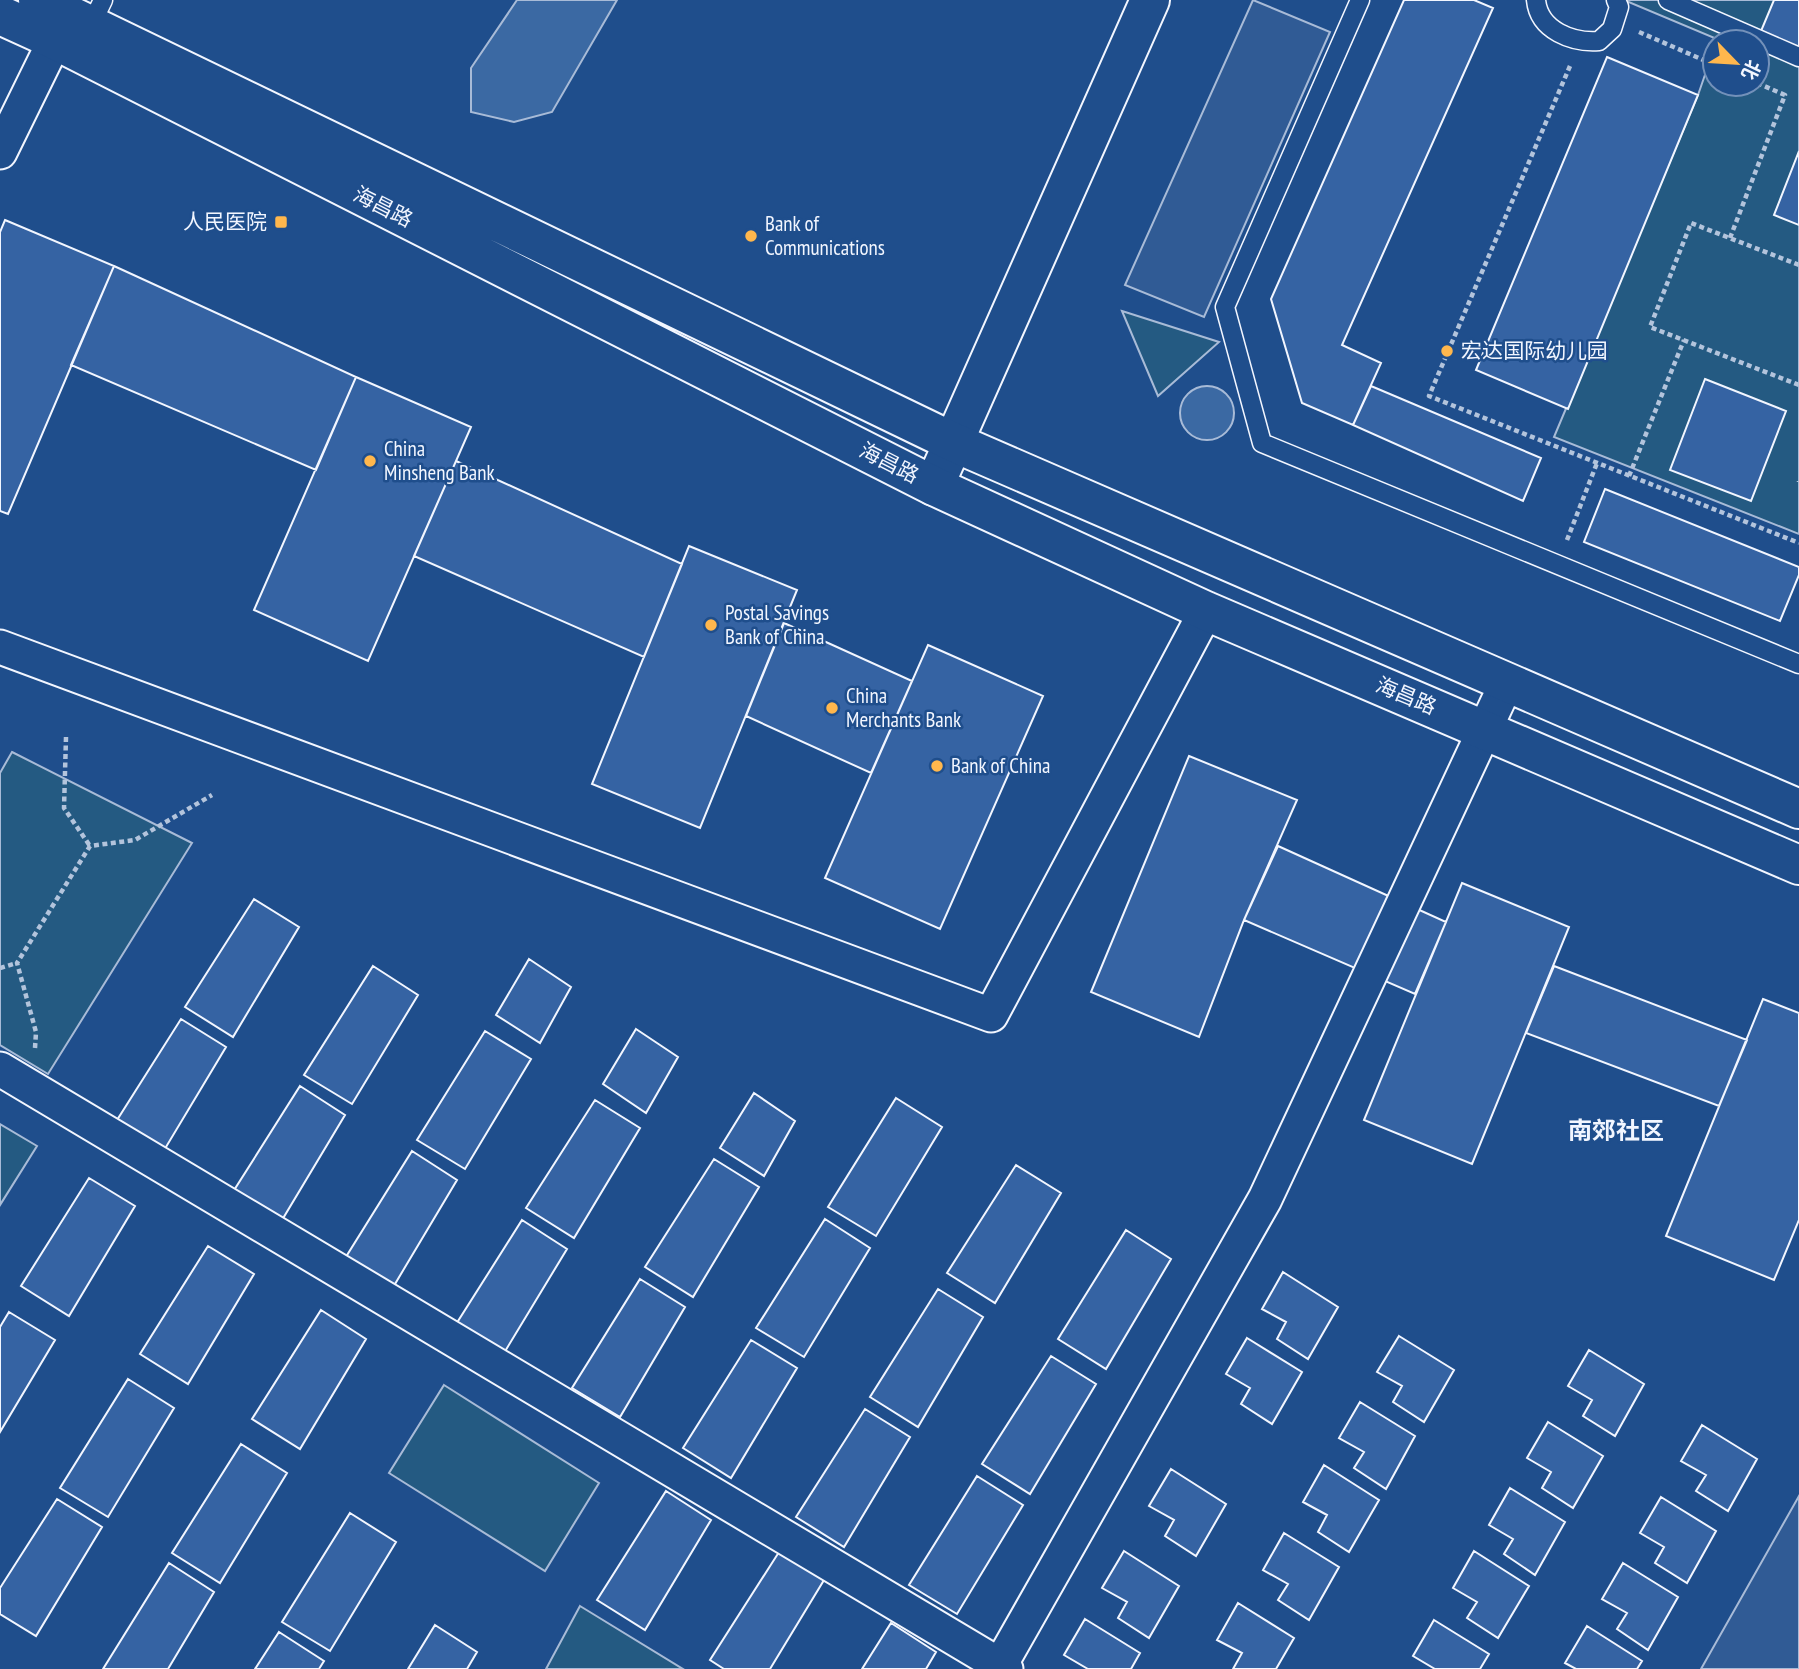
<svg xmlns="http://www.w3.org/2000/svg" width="1799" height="1669" font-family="'PT Sans Narrow','Noto Sans SC',sans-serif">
<rect width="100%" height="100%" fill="#1f4e8c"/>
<path fill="#245a82" stroke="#a8bbd7" stroke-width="2" d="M1624,0H1799V534L1554,437L1698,95L1715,46V84H1757V42H1716L1717,39Z
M1122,311L1219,342L1158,396Z
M12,752L192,843L48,1074L0,1045V773Z
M0,1124L37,1146L0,1205Z
M444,1385L599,1483L545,1571L389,1473Z
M580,1606L683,1669H546Z"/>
<path fill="#305b95" stroke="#a8bbd7" stroke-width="2" d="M1253,0L1330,32L1204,317L1125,285Z
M1799,1496V1669H1701Z"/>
<path fill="#3b69a3" stroke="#a8bbd7" stroke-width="2" d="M517,0H617L552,112L514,122L471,112V68Z
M1180 413a27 27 0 1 1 54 0a27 27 0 1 1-54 0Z"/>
<path fill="#3563a3" stroke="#f2f6ff" stroke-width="2" d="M1404,0H1474L1493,8L1342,345L1381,363L1353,425L1302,403L1271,299Z
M1774,0H1799V48L1761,31Z
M1607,57L1698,95L1568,409L1476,370Z
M1799,151V225L1774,215Z
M5,220L114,266L8,514L0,511V232Z
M114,266L356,377L316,470L71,365Z
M356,377L471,427L368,661L254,610Z
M1705,379L1786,411L1751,501L1670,470Z
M1371,386L1541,458L1523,501L1353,425Z
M456,461L682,564L644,657L414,556Z
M1605,489L1799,567V575L1780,621L1584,542Z
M689,546L797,590L700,828L592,784Z
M784,623L912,681L871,773L746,716Z
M928,645L1043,696L940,929L825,878Z
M1189,756L1297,800L1244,920L1199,1037L1091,992Z
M1278,846L1446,922L1415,994L1244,920Z
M1462,883L1569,927L1472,1164L1364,1120Z
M254,899L299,927L233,1037L185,1007Z
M529,959L571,987L540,1043L496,1015Z
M373,966L418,995L352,1104L304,1075Z
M1554,966L1747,1040L1719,1106L1526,1033Z
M1763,999L1799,1013V1220L1774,1280L1666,1236Z
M181,1019L226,1047L160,1157L112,1128Z
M636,1029L678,1057L646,1113L603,1084Z
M485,1031L531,1059L465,1169L417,1140Z
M300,1086L345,1115L279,1225L231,1195Z
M754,1093L795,1121L764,1176L720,1148Z
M896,1098L942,1127L876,1236L828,1207Z
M595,1100L640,1128L574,1238L526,1208Z
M412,1151L457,1180L392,1289L344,1260Z
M714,1159L759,1187L693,1297L645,1267Z
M1016,1165L1061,1193L995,1303L947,1273Z
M89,1178L135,1206L69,1316L21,1286Z
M825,1219L870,1248L804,1357L756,1328Z
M522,1220L567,1249L501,1358L453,1329Z
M1126,1230L1171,1259L1106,1369L1058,1339Z
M208,1246L254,1274L188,1384L140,1354Z
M1283,1272L1338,1307L1308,1359L1277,1339L1286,1322L1262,1309Z
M640,1279L685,1307L620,1417L572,1388Z
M938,1289L983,1317L918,1427L870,1397Z
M321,1310L366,1339L300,1449L252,1419Z
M9,1312L55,1340L0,1432V1327Z
M1399,1336L1454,1370L1424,1422L1393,1402L1402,1386L1377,1372Z
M1247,1338L1302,1372L1272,1424L1241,1404L1250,1388L1226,1374Z
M751,1340L797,1368L731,1478L683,1448Z
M1589,1350L1644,1384L1615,1436L1583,1416L1592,1400L1568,1386Z
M1051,1356L1096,1384L1030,1494L982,1464Z
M128,1379L174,1408L108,1517L60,1488Z
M1360,1402L1415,1436L1386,1489L1354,1468L1364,1452L1339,1438Z
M865,1409L910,1437L844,1547L796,1517Z
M1548,1422L1603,1456L1573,1508L1542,1488L1551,1472L1527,1458Z
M1702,1425L1757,1459L1728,1511L1696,1491L1706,1475L1681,1461Z
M241,1444L287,1473L220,1583L172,1553Z
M1324,1465L1379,1500L1349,1552L1318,1532L1327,1515L1303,1502Z
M1171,1469L1226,1504L1196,1556L1165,1536L1174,1520L1149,1506Z
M977,1476L1023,1505L957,1614L909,1585Z
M1510,1488L1565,1522L1535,1575L1504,1554L1513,1539L1489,1525Z
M666,1491L711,1520L645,1630L597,1600Z
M1661,1497L1716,1531L1687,1583L1655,1563L1664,1547L1640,1533Z
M57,1499L102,1527L36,1636L0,1614V1588Z
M350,1513L396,1542L330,1651L282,1622Z
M1284,1533L1339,1567L1309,1620L1278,1600L1288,1584L1263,1570Z
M1124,1551L1179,1586L1149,1638L1118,1618L1127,1602L1102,1588Z
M1474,1551L1529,1586L1498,1638L1467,1618L1477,1602L1453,1588Z
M779,1552L824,1580L770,1669H724L710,1660Z
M169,1563L214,1592L168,1669H103Z
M1623,1563L1678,1597L1648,1650L1617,1629L1627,1613L1602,1599Z
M1238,1603L1294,1638L1276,1669H1233L1242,1653L1217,1640Z
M1085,1619L1140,1653L1131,1669H1088L1064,1655Z
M1434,1620L1489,1654L1480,1669H1435L1413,1656Z
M891,1623L936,1652L926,1669H862Z
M435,1625L477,1652L467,1669H408Z
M1587,1626L1642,1661L1637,1669H1576L1565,1663Z
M279,1632L324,1661L319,1669H255Z"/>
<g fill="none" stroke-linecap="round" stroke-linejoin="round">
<g stroke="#f2f6ff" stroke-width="21">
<path id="lane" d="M1360,0L1225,307L1262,443L1799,664
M1536,0C1539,31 1573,43 1599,41L1612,29L1619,7L1616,0
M1668,0L1799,57
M91,25L103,0"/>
</g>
<g stroke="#f2f6ff" stroke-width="37">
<path id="street" d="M0,152L55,40
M0,647L991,1015L1206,611
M0,1069L1006,1669
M998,1669L1265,1199L1507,682"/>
</g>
<g stroke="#f2f6ff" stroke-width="42">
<path id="secondary" d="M934,486L1150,0"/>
</g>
<g stroke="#f2f6ff" stroke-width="42">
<path id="primary" d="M38,0L953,442L1799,809
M0,15L55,40L934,486L1206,611L1799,865"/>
</g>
<path stroke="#b3c4dc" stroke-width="4.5" stroke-dasharray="5 3.5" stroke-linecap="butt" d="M1639,32L1715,65
M1570,66L1429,396L1799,543
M1730,238L1785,95L1757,83
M1799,265L1691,223L1650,327L1799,385
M1629,476L1684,340
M1799,481V482
M1567,540L1597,463
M66,737L64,808L90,846
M0,968L17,963
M35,1048L36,1032L17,963L90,846L135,840L212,795"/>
<use href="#lane" stroke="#1f4e8c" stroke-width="18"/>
<use href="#street" stroke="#1f4e8c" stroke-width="33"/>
<use href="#secondary" stroke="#1f4e8c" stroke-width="38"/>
<use href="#primary" stroke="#1f4e8c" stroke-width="38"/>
</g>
<g fill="#ffb74d" stroke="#1f4e8c" stroke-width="2.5">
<rect x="274" y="215" width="14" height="14" rx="3.5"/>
<circle cx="751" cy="236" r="7"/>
<circle cx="1447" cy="351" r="7"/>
<circle cx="370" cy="461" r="7"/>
<circle cx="711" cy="625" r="7"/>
<circle cx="832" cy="708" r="7"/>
<circle cx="937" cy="766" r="7"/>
</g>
<g text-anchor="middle" stroke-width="5" stroke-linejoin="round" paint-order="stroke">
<g font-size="21" fill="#f2f6ff" stroke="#1f4e8c">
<text transform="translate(383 207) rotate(27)" y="7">海昌路</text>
<text transform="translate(889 463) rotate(27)" y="7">海昌路</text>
<text transform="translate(1406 696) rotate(23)" y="7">海昌路</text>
</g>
<g font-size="21" fill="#f2f6ff" stroke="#1f4e8c" text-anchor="start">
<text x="267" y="229" text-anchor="end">人民医院</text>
<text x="765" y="231">Bank of<tspan x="765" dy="24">Communications</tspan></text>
<text x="1461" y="358">宏达国际幼儿园</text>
<text x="384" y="456">China<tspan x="384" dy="24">Minsheng Bank</tspan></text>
<text x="725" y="620">Postal Savings<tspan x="725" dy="24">Bank of China</tspan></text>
<text x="846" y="703">China<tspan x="846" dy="24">Merchants Bank</tspan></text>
<text x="951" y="773">Bank of China</text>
</g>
<g font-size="24" font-weight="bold" fill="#f2f6ff" stroke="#1f4e8c">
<text x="1616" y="1139">南郊社区</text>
</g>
</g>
<g transform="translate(1736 63) rotate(115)"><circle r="33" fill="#1f4e8c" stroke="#7391ba" stroke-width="2"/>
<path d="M0-5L12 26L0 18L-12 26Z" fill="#ffb74d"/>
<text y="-10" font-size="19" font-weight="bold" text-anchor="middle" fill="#f2f6ff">北</text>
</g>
</svg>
